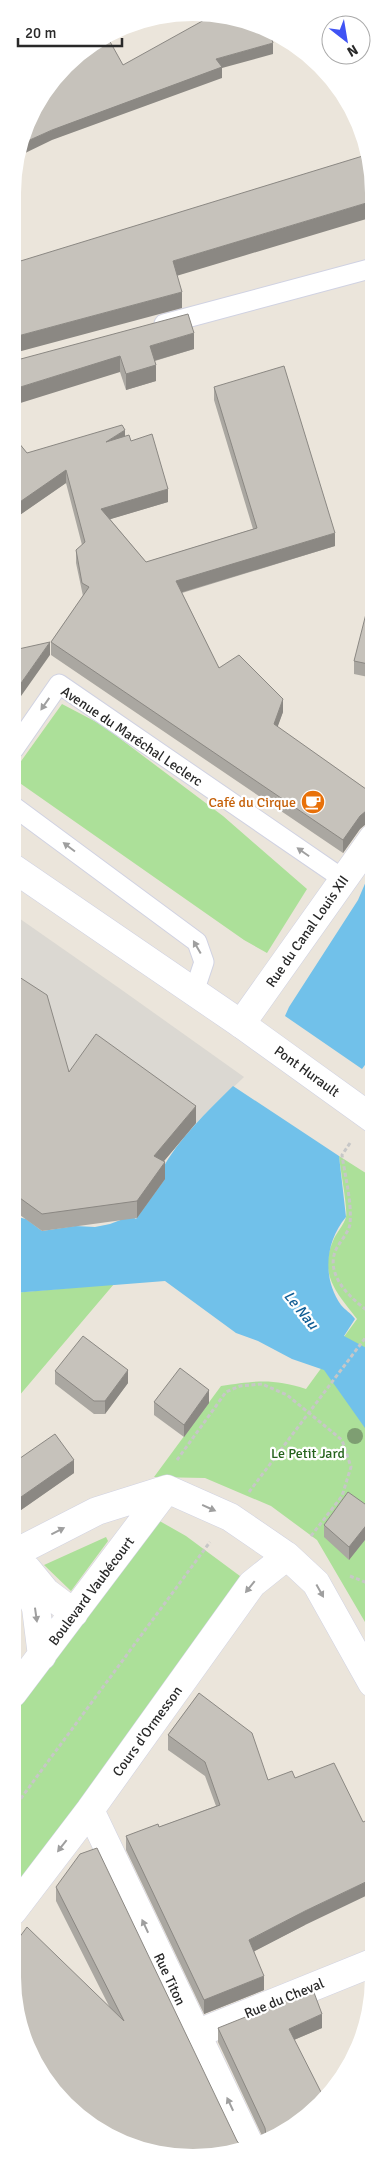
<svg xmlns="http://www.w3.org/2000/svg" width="386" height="2170" font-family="Signika,sans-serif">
<rect width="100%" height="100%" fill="#ebe5db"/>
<path fill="#ace099" d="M62,704L102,725L223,816L307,889L267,953L244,940L14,779V771Z
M339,1156L372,1177V1634L317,1540L271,1506L205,1478L154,1477L221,1386C255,1381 272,1378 306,1389L357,1319C338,1294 318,1275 333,1241C336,1233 344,1225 346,1217C348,1208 340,1168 339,1156Z
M114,1284L13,1403V1293Z
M149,1515L186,1536L244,1579L13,1907V1693Z
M106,1537L108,1541L71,1591L44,1565Z"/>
<path fill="#dbd8d2" d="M13,914L119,988L244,1077L196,1123L61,1102L13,988Z"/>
<path fill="#71c1ea" d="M370,872L373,873V1054L362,1069L285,1016L289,1007L358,900Z
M233,1086L339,1156L346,1217C325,1242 322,1278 341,1305C345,1310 351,1313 355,1319L344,1336L372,1351V1438L324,1370L292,1359L258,1341L236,1333L165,1281L13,1293V1216L26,1219L42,1231L75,1226L95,1227L110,1224L131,1216L136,1219L164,1180L161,1171C179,1138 206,1113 233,1086Z"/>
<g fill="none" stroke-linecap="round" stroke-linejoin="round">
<g stroke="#d0d2e2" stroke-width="21">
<path id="service" d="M164,324L373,268
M14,749L59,684L343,879
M13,806L197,942L204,962L194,992"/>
</g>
<g stroke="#d0d2e2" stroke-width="29">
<path id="minor" d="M241,1024L373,838
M13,1550L36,1608L42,1656
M13,1554L97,1511L167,1489L230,1517L287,1556L316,1583L372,1683
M28,1570L46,1592L74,1613
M13,1693L167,1489
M90,1810L251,2148
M13,1911L90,1810L252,1584L287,1556
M196,2034L372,1963"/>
</g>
<g stroke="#d0d2e2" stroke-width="29">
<path id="secondary" d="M13,868L241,1024L373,1119"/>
</g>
<path stroke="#c7c7c7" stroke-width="3" stroke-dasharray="4 2.5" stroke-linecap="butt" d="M350,1143L342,1155C345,1176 352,1202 350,1224C348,1235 336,1245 334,1255C328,1280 355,1302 372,1314
M177,1460L226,1392L240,1386L262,1384L287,1395L342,1440L351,1467L342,1496L311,1536
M249,1492L372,1329
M350,1576L372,1585
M13,1809L210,1542"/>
<use href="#service" stroke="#fff" stroke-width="19"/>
<use href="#minor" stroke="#fff" stroke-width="28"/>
<use href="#secondary" stroke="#fff" stroke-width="28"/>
</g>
<circle fill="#7e9e72" cx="355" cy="1436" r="8"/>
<path fill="#aaa7a1" d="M194,349L155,361L156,381L126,390L120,372L17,360Z
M214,387L335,546L182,593L219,668L283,712L277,727L373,794V823L366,824L360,829L343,853L51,655V642L83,596L76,563V550L82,545L66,483L14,519V437L27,453L125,437L131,441L168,502L110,519L146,562L253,529L214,400Z
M373,599V678L354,674V661Z
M373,852V873L369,871V858Z
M13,973L69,1072L196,1123L163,1162L165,1179L137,1218L42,1231L13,1210Z
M55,1371L128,1383L105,1414H94L55,1384Z
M154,1402L209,1403L184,1437L154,1415Z
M13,1463L74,1473L21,1510L13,1498Z
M372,1509V1531L349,1560L324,1537V1525Z
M199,1693L305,1925L254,1951L264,1990L204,2014L126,1850V1836L159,1827L216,1806L205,1776L168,1750V1735Z
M56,1887L237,2141L242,2147L181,2157L110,2008L56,1901Z
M218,2028H322L294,2040L312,2113L264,2140L218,2042Z"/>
<path fill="#8b8883" d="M273,43V54L222,68V78L52,140L19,156L23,143L52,130L216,59Z
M373,201V217L173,277V261Z
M182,292V308L14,353V337Z
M194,333V349L150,362V346Z
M120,356V372L14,405V389Z
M156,365V381L126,390V374Z
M125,430V443L106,442Z
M66,470V483L14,519V506Z
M168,489V502L101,522V509Z
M335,533V546L176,594V581Z
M50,642V655L14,706V693Z
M283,699V712L274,737V724Z
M366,811V824L360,829L343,853V840L360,816Z
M196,1106V1123L154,1173V1156Z
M165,1162V1179L137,1218V1201Z
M128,1370V1383L105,1414V1401Z
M209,1390V1403L184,1437V1425Z
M74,1460V1473L21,1510V1497Z
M372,1518V1531L349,1560V1547Z
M372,1879V1893L305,1925L249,1954V1940L305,1911Z
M264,1976V1990L204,2014V2000Z
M322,2014V2028L289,2042V2029Z"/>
<path fill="#c6c2bb" stroke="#8b8883" d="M215,14L269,30L273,43L216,59L222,67L52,130L23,143L37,103L83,50L108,38L123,65Z
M366,155L373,181V201L173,261L182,292L14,337V263Z
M188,314L194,333L150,346L156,365L126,374L120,356L14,389V359L17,360Z
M284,366L335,533L176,581L219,668L239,655L283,699L274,724L373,794V810L366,811L360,816L343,840L51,642L89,587L82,583L76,550L85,542L66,470L14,506V437L27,453L122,425L125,430L106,442L129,435L131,441L152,434L168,489L101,509L146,562L257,528L214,387Z
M370,598L373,599V665L354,661Z
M50,642L14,693V649V650Z
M373,852V860L369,858Z
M13,973L47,995L69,1072L96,1034L196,1106L154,1156L165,1162L137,1201L42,1214L13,1193Z
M83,1336L128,1370L105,1401H94L55,1371Z
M180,1368L209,1390L184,1425L154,1402Z
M55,1434L74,1460L21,1497L13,1486V1463Z
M348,1492L372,1509V1518L349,1547L324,1525Z
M199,1693L252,1733L268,1780L292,1771L295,1778L334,1763L363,1822L372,1818V1879L305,1911L249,1940L264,1976L204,2000L126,1836L158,1824L159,1827L220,1805L205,1762L168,1735Z
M97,1848L237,2141L242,2147L246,2149L181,2157L124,2144L65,2104L26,2046L12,1977L13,1946L27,1927L124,2021L56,1887L80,1854Z
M313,1990L322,2014L289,2029L324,2098L312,2113L265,2140L266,2136L265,2128L218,2028Z"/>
<defs><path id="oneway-solid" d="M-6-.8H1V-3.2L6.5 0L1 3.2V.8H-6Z" transform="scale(1.25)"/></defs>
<g fill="#9f9f9f">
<use href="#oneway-solid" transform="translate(45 704) rotate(125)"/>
<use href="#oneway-solid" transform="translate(69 847) rotate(-143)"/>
<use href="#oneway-solid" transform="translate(303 852) rotate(-145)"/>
<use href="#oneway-solid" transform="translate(197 947) rotate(-120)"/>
<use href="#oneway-solid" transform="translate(209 1508) rotate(24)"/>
<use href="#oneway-solid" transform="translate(58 1531) rotate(-27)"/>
<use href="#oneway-solid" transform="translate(250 1587) rotate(129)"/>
<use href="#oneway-solid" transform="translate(320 1591) rotate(61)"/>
<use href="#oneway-solid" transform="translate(36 1615) rotate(82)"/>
<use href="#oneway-solid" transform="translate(62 1846) rotate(128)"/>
<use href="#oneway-solid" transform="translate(145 1926) rotate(-115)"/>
<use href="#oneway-solid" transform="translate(230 2104) rotate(-115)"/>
</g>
<defs>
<g id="cafe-disc" transform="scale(1.25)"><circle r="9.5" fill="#e8710a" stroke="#fff"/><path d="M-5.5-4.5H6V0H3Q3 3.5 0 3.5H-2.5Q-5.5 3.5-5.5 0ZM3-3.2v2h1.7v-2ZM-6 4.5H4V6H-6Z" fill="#fff"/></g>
</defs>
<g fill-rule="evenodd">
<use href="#cafe-disc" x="313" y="802"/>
</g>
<g text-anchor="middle" stroke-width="4.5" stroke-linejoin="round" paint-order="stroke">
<g font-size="14" fill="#292929" stroke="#fff">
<text transform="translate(132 736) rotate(34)" y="5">Avenue du Maréchal Leclerc</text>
<text transform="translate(307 931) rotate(-55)" y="5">Rue du Canal Louis XII</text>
<text transform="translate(307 1071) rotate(36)" y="5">Pont Hurault</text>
<text transform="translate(91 1591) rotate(-53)" y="5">Boulevard Vaubécourt</text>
<text transform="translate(147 1731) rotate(-54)" y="5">Cours d'Ormesson</text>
<text transform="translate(170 1979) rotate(65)" y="5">Rue Titon</text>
<text transform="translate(284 1998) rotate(-22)" y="5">Rue du Cheval</text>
</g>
<g font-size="14" fill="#c56008" stroke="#fff" text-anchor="end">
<text x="296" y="807">Café du Cirque</text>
</g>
<g font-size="14" fill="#25631c" stroke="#fff">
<text x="308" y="1458">Le Petit Jard</text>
</g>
<g font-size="15" font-style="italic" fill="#115e95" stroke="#fff">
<text transform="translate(301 1310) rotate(51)" y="5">Le Nau</text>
</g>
</g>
<path d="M0 0H386V2170H0ZM193 21H193A172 172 0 0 1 365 193V1977A172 172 0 0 1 193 2149H193A172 172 0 0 1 21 1977V193A172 172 0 0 1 193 21Z" fill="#fff" fill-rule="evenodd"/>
<g transform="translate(346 40) rotate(149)"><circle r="24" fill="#ffffff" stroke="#a9a9a9"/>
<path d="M0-4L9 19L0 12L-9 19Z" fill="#3f53f4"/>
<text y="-8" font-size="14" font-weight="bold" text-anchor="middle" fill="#292929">N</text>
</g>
<path d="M18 38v8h104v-8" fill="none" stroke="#292929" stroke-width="2.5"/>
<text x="25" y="38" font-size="15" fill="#292929" stroke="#ffffff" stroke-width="4" paint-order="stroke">20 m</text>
</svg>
